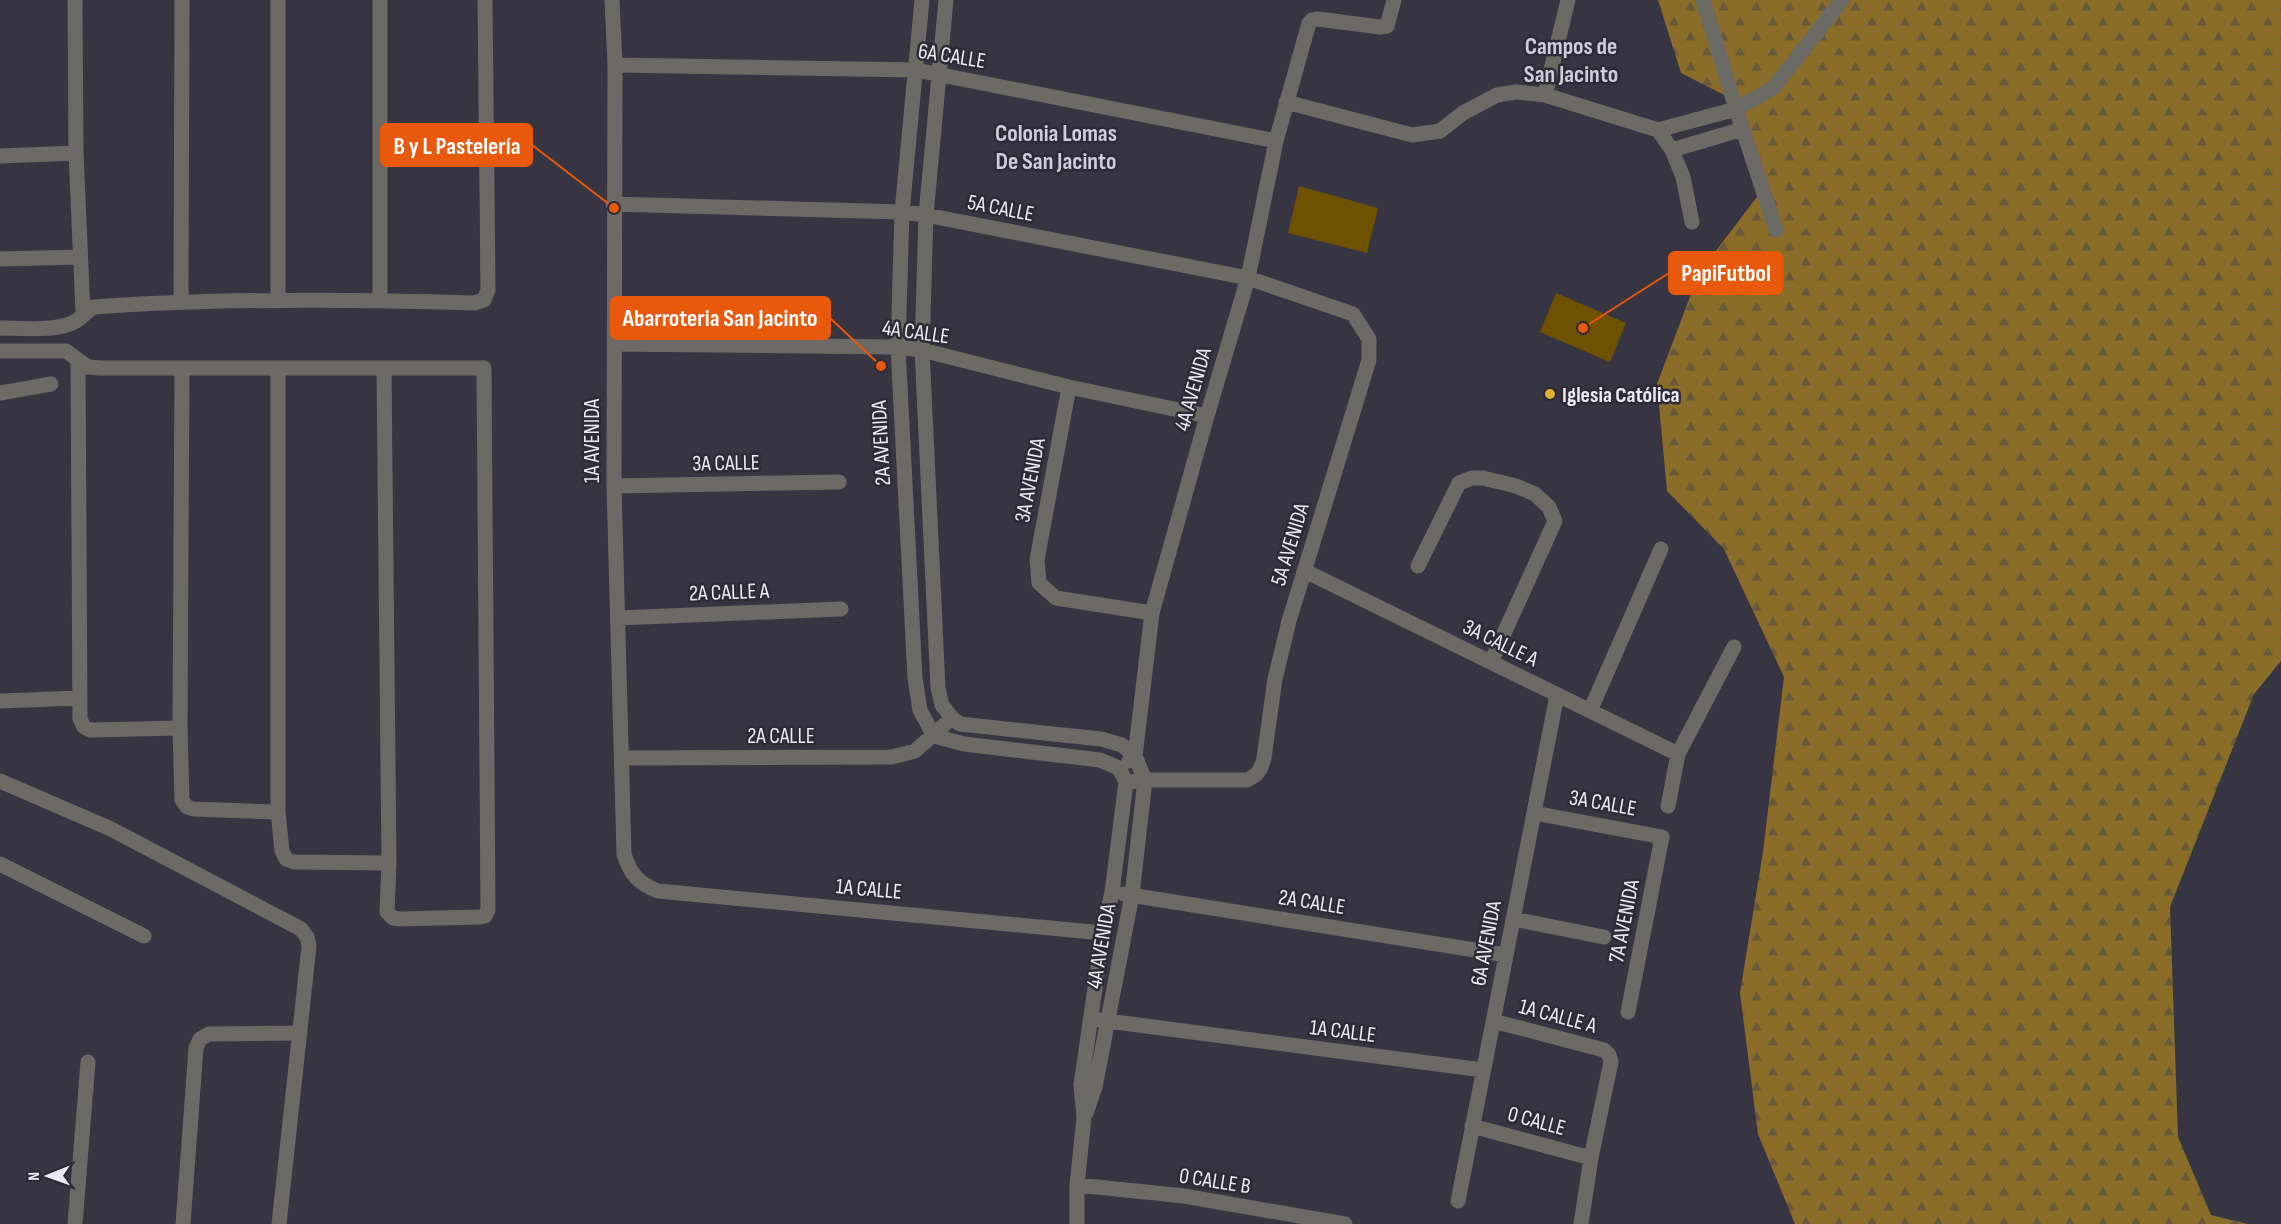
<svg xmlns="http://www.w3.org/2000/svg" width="2281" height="1224" font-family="'Sofia Sans Condensed',sans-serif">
<defs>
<pattern id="forest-firs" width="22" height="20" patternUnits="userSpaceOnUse" patternTransform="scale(1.5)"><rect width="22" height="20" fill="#8a6d28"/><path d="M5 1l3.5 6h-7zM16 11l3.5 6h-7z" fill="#685a38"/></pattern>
</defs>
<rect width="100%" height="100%" fill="#373541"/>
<path fill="url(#forest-firs)" d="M1658,0H2281V661L2254,694L2170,907L2178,1137L2211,1215L2248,1224H1795L1758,1134L1740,993L1763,852L1784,677L1724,549L1667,491L1657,384L1699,273L1760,193L1738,102L1681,73Z"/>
<path fill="#6e5200" d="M1299,186L1378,208L1367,253L1288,233Z
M1556,293L1626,323L1610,362L1540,332Z"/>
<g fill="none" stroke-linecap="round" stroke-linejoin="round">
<path stroke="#6c6a64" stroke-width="15" d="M75,0L76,153L83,313
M380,0V300
M612,0L615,65L614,486L624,854C630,874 639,884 658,891L1103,933
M922,0L902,212L898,347L915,678L920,710L934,736L964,744L1100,760L1119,768L1126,782L1112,892L1103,933L1081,1085L1084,1118L1077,1185V1224
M946,0L926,215L922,350L938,688L942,705L952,718L960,724L1101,739L1122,745L1135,756L1145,780L1132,895L1095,1087L1086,1113
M615,65L916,70L1276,141
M1545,95L1568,0
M1286,102L1412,135L1440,131L1463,113L1497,95L1516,92L1545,95L1658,130L1672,150L1683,177L1692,222
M1658,130L1736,109L1703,0
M1672,150L1743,129
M0,156L76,153
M613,204L902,212L926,215L1248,278L1353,314L1369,339V360L1289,621L1275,679L1264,758C1261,770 1258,775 1247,780H1145L1126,782
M1776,230L1736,109L1773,88L1842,0
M0,259L80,257
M181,301L182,0
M278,301V0
M0,328C19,328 60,332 76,321C82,317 87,311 94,307C221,298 347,299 474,303L484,300L488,290L485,0
M614,344L898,347L922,350L1069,387L1207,416
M0,351H66L88,367L101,368H484L488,910L485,916L479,917L400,919L393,918L387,912L389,863L384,368
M78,361L80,719L84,727L91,730L180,728
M182,368L180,728L182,800L187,807L193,809L278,812
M278,368V812L282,851L286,859L294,862L389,863
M1069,387L1037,560L1039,583L1056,598L1152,613
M0,393L51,384
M614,486L839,482
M1418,566L1459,483L1472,478H1483L1516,486L1535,494L1549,507L1555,521L1491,662
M1305,571L1678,754
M618,618L841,609
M0,701L80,698
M1590,711L1661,549
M622,758L892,757L915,751L952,718
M1129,761L1135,756L1152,613L1207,416L1248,278L1276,141L1309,23L1312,20L1318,19L1380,27L1387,26L1394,0
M0,781L111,829L301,929L307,937L309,946L279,1224
M1668,806L1678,754L1734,647
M1534,813L1662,837L1628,1012
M0,864L144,936
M1124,894L1506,955
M1513,919L1604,937
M1100,1020L1483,1070
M1493,1021L1604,1050L1609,1055L1611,1062L1591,1158L1581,1224
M1472,1126L1591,1158
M1077,1185L1184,1196L1345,1224
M1458,1201L1557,695
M75,1224L88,1062
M183,1224L196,1048L200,1039L209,1034L300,1033"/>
</g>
<circle fill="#e0b034" stroke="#2d2b36" stroke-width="2" cx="1550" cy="394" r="6"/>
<g text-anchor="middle" stroke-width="5" stroke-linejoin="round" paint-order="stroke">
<g font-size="22" fill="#ecebf3" stroke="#2d2b36">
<text transform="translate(952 55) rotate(9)" y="8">6A CALLE</text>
<text transform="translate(1001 207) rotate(11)" y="8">5A CALLE</text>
<text transform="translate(916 331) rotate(8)" y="8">4A CALLE</text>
<text transform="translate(1192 389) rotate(-74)" y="8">4A AVENIDA</text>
<text transform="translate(591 441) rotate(-90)" y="8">1A AVENIDA</text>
<text transform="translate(880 443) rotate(-93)" y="8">2A AVENIDA</text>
<text transform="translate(726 462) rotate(-1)" y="8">3A CALLE</text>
<text transform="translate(1029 480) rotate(-79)" y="8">3A AVENIDA</text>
<text transform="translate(1289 544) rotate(-73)" y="8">5A AVENIDA</text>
<text transform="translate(729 591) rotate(-2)" y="8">2A CALLE A</text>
<text transform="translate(1501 642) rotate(26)" y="8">3A CALLE A</text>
<text x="781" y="743">2A CALLE</text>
<text transform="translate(1603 802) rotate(10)" y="8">3A CALLE</text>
<text transform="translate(869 888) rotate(5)" y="8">1A CALLE</text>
<text transform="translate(1312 901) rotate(9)" y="8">2A CALLE</text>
<text transform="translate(1623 921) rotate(-79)" y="8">7A AVENIDA</text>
<text transform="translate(1485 943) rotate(-79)" y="8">6A AVENIDA</text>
<text transform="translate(1100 946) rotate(-80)" y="8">4A AVENIDA</text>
<text transform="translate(1558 1015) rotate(15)" y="8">1A CALLE A</text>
<text transform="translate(1343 1030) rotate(7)" y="8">1A CALLE</text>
<text transform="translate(1537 1120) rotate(15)" y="8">0 CALLE</text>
<text transform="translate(1215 1180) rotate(9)" y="8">0 CALLE B</text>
</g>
<g font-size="22" font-weight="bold" fill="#ecebf3" stroke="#2d2b36" text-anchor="start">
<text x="1562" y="402">Iglesia Católica</text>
</g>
<g font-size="24" font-weight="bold" fill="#cfccdb" stroke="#2d2b36">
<text x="1571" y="54">Campos de<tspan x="1571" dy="28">San Jacinto</tspan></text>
<text x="1056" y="141">Colonia Lomas<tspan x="1056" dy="28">De San Jacinto</tspan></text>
</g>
</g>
<path fill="none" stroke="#e8590c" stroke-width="2" d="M614 208L532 145M1583 328L1669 273M881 366L830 318"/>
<g fill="#e8590c" stroke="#2d2b36" stroke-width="2">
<circle cx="614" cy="208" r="6"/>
<circle cx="1583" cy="328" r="6"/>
<circle cx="881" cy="366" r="6"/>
</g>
<g fill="#e8590c" stroke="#e8590c" stroke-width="2">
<rect x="381" y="124" width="151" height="42" rx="6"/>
<rect x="1669" y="252" width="113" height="42" rx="6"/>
<rect x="611" y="297" width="219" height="42" rx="6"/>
</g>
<g font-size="24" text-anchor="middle" font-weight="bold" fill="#fff">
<text x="457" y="154">B y L Pastelería</text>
<text x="1726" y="281">PapiFutbol</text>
<text x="720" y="326">Abarroteria San Jacinto</text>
</g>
<g transform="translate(48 1176) rotate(269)" stroke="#2d2b36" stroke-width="4.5" paint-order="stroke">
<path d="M0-4.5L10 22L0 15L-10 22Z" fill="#ecebf3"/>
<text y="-9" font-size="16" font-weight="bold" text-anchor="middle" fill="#ecebf3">N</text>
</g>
</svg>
